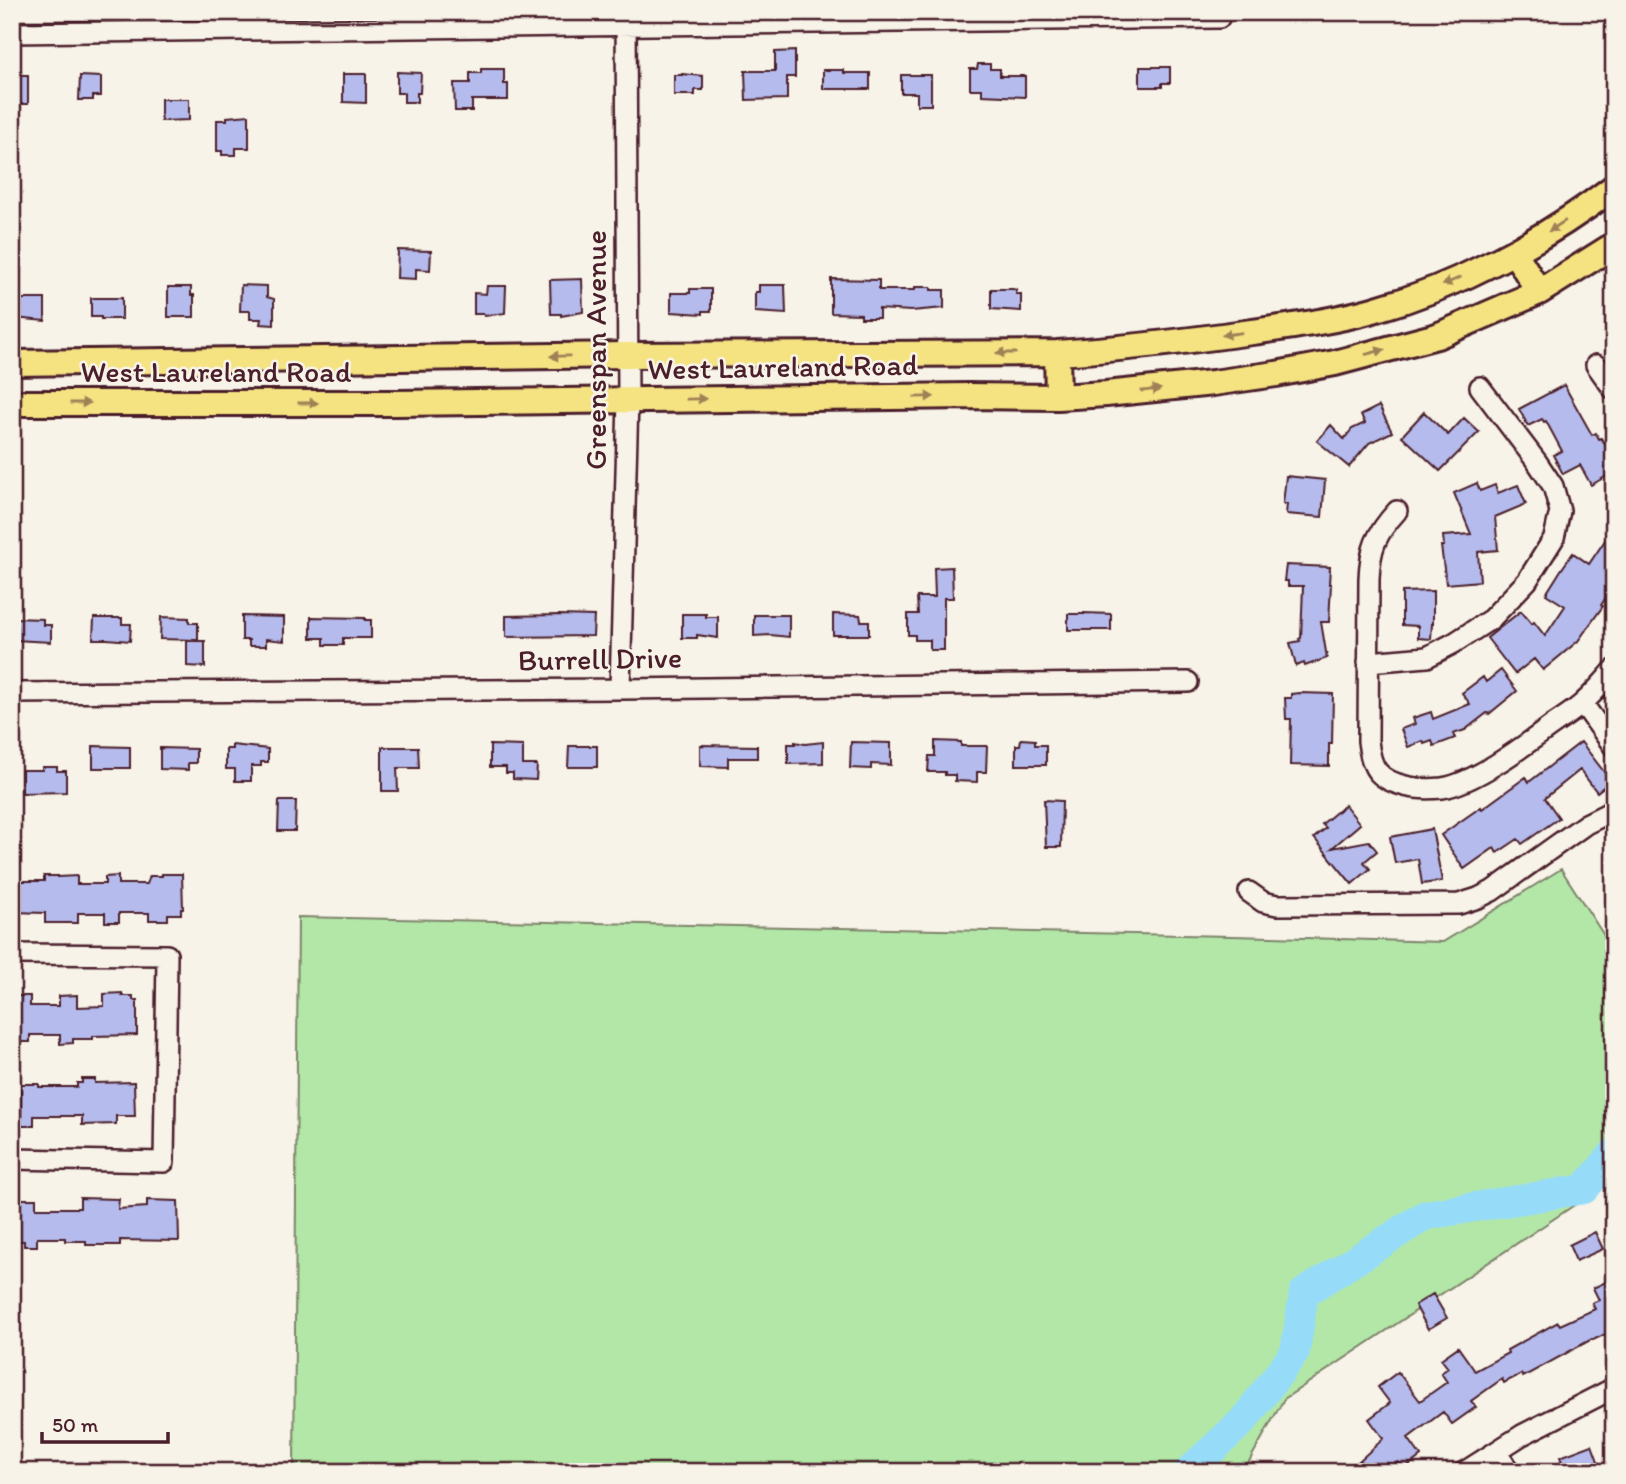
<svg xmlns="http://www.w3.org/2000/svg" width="1626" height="1484" font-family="Itim,sans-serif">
<rect width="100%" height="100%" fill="#f7f3e8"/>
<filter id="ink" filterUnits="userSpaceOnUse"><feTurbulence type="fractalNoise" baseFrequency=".0143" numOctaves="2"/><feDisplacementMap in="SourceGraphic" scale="14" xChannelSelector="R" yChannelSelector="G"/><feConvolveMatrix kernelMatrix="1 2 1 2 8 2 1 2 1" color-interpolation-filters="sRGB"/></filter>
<g filter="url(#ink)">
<path fill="#b3e7a8" stroke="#7e836a" stroke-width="2" d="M1561,869L1614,951V1182L1600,1188L1284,1399L1243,1472H294L298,917L1232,936L1443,942Z"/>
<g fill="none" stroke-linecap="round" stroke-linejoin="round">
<path stroke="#96dcf8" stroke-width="30" d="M1188,1472L1243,1421L1295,1352L1304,1293L1426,1215L1584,1189L1614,1153"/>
</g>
<path fill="#b5bbec" stroke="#4a1f2b" stroke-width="2" d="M795,51V77H787V99L746,100L745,71H775V52Z
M978,64H990V69H1000V76H1025V97L982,95V89H970V69H977Z
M1140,67H1170V83H1162V87H1140Z
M481,69H504V84H508V100H472V111H455L454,83H470V73H481Z
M823,70H844V73H870V89H823Z
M397,72L421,73L420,93H417V102H404V93H397Z
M343,74H366V103L343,102Z
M682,74L703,76V90H695V95H674V75H682Z
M12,75H28V104H12Z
M901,75H931V105H917V93H901Z
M80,76L101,77V96H93V100H79Z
M161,99H189V120L161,121Z
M249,115V148H236V155H222V151H217V120H227V117Z
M398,250L431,251L430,270L416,269V279L397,278Z
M582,279L583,312L561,316V314H551L550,280Z
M831,279L879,280V290H915V287H931V290H944V308L911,311L879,309V318H861V314L831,313Z
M241,285L267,286V297L274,299V325L260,324L261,319H250V311H240Z
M759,285H785L786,314L755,312V292H759Z
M487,286H506L505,313L484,316V314H474V293L486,294Z
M168,287H191V295H194V317H168Z
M690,289H711V311H703V314L671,312V293H690Z
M991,289H1013L1016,290V294H1021V311L991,309Z
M91,298H122V319H101V317H91Z
M14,299H45V321L14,318Z
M1564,385L1592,435L1596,433L1599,439L1601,438L1609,450L1614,447V472L1591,485L1580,465L1563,474L1553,455L1562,451L1546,421L1544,422L1542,419L1528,426L1519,409Z
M1379,406L1392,432L1369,443L1349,467L1317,441L1331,425L1344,439L1352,429L1365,423L1361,415Z
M1424,412L1448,435L1464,418L1479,432L1440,471L1402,436Z
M1286,476L1325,480L1322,517L1286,514L1287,504H1283Z
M1477,483L1480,491L1495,485L1498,493L1518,485L1526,504L1495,517L1498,550L1478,552L1480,581L1446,584L1441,546H1444L1443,536L1471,534L1454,493Z
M1614,527V586L1601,605L1603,606L1578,641L1543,670L1534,659L1515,674L1487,638L1521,611L1532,624L1534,622L1545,636L1565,606L1546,594L1561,570L1573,553L1589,564Z
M1286,565L1330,567L1329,584H1331L1329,622H1321L1327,658L1305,666L1304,663L1296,666L1290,643L1300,641L1299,639L1301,638L1303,586H1288V581H1284Z
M952,567L953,598H944V650H930V640H915V635H908V614H918L917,597H935L934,568Z
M1433,591V624H1432L1431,639L1418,638V626L1402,625V592Z
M1084,613L1111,614V630H1068V614H1084Z
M682,614H706V617H718V638L697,635V638H682Z
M833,614L860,615L861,621H869V635H833Z
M559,615L594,616L593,636L506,637V616Z
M754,615H789V637L770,635L754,636Z
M242,616L284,617V641L266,639V646H249V640H242Z
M161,617L189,618V623H198V640L160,639Z
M311,617L365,618V620H371V638H343V645H324V638H311Z
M14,618L43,619V625H51V642L14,640Z
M94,618H122V624H131L130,641L107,639H93Z
M187,641H205V667L187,666Z
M1501,670L1517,691L1489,714L1487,713L1465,730L1453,734L1455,738L1434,746L1432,741L1424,744L1423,741L1408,747L1401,729L1415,724L1413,718L1431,712L1433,719L1470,704L1462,693L1483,677L1486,682Z
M1300,693L1333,694L1332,744H1329V766L1290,765L1291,719H1286L1285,698H1291V694Z
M1021,739L1035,740V745H1046V765H1016V745H1020Z
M935,741L961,742V746H987L986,772H977V782L955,781V775H945V772H928L929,756H935Z
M795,742L805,744L823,742V763L788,764V744H795Z
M851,742L891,743V765L871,764V769L850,768Z
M1581,742L1611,781L1597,792L1580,770L1545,798L1559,818L1522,844L1518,839L1497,853L1494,848L1464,869L1441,835L1481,807L1482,809L1526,777L1529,782Z
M232,745L268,749V762H261V766H251V781H235V769H226V749H232Z
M490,745L523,746V765H537L536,780L513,779V773H506V767H490Z
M700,745L757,746V758H728V767L700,766Z
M93,746L130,747V768H93Z
M569,746H597V767H568Z
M382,747H418L419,768H397L398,791H382Z
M160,748L196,749V763H188V770L160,769Z
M42,767H57V771H66V792L22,793V770H42Z
M1044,800L1062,801L1061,847H1046Z
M279,801H296L295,831H278Z
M1345,805L1360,824L1332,848L1369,841L1377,851L1364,862L1370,869L1352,884L1314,838L1326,828L1322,824Z
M1432,829L1442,881L1422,884L1418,859L1395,863L1390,837Z
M162,874H182L183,909H181V914H168V920H149V913H119V922H105V913H78V923H45V913L12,912V881H44V876H58V877L77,876V884H105V877L118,876V884H147L150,876H162Z
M122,993V996H133V1000H137V1035L93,1036V1039H73V1043L60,1044V1035H30V1042H17V996H30V1006H59V996L77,995V1007L104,1006V994Z
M82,1079H95V1083L134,1082L135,1116H116V1124L82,1125V1116H34V1126H21V1084H39V1087H77V1083H82Z
M80,1198L119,1199L118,1209L147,1207V1200L178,1201L179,1241L120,1240V1245H86V1241H65V1238H37V1246H24V1241H12V1199H36V1208H80Z
M1595,1232L1603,1249L1576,1261L1569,1245Z
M1608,1281L1614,1294V1330L1593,1340L1592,1339L1523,1377L1521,1374L1504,1383L1502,1379L1471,1401L1476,1407L1452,1424L1443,1412L1408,1438L1421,1456L1404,1469L1398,1462L1388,1472H1347L1382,1440L1383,1438L1369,1419L1390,1403L1378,1387L1398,1372L1420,1401L1447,1382L1441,1373L1448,1368L1441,1359L1458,1347L1475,1371L1508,1353L1507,1350L1558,1322L1560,1325L1595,1309L1592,1303L1599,1300L1593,1288Z
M1433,1294L1447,1318L1428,1329L1415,1305Z
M1592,1445L1602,1472H1542L1562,1462L1560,1457Z"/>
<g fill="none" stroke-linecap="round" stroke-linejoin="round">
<g stroke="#4a1f2b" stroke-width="24">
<path id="minor" d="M12,33L1219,18
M1596,365L1614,390
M1397,511C1376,534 1370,548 1369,579L1368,741C1371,768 1377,779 1405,786C1416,789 1431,789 1442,788C1474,784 1528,743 1554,724C1564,717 1576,710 1584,702C1595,692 1604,681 1614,670
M1368,662L1427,657L1454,643L1491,619L1527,581L1554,538L1560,511L1553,486L1537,462L1480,387
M620,689L628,400L626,12
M12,693L620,689L1188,682
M1583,704L1614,747
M1249,892L1263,902L1277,905L1459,904L1478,898L1492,891L1586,824L1614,810
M12,954L167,955L164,1162L12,1159
M1496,1452L1510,1472
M1464,1472L1522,1435L1614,1388"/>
</g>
<g stroke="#4a1f2b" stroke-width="30">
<path id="major" d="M1515,253L1539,292
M1057,353L1058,397
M12,363L628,355L1057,353C1122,349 1187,341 1252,332C1293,326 1334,321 1373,310C1459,286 1543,241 1614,187
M12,403H397L969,396L1058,397L1106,394L1213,383L1276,374L1335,363L1437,336L1539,292L1614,245"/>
</g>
<use href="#minor" stroke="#f7f3e8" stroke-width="19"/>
<use href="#major" stroke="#f5e382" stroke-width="24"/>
</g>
<defs><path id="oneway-solid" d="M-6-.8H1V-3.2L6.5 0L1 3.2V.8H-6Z" transform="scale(1.75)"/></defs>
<g fill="#a08156">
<use href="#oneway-solid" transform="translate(1557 226) rotate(147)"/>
<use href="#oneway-solid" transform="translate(1452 281) rotate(156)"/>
<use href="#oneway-solid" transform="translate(1232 334) rotate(172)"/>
<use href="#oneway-solid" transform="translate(1375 352) rotate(-15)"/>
<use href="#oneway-solid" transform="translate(1006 353) rotate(180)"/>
<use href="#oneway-solid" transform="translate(560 356) rotate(179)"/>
<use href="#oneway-solid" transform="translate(1151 390) rotate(-6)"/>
<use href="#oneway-solid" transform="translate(924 397) rotate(-1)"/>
<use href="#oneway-solid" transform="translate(696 399) rotate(-1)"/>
<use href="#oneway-solid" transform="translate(80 403)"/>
<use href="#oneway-solid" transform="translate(308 403)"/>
</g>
</g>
<g text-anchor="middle" stroke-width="5" stroke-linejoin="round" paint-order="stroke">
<g font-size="30" fill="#4a1f2b" stroke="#f7f3e8">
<text transform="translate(596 350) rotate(-90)" y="10">Greenspan Avenue</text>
<text transform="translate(783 367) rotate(-1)" y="10">West Laureland Road</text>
<text x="216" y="382">West Laureland Road</text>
<text transform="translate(600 659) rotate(-1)" y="10">Burrell Drive</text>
</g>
</g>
<rect width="1626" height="1484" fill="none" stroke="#f7f3e8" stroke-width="42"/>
<rect x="21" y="21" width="1584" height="1442" fill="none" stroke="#4a1f2b" stroke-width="2.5" filter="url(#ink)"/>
<path d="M42 1432v10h126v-10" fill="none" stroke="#4a1f2b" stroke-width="3.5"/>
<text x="52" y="1432" font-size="21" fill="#4a1f2b" stroke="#f7f3e8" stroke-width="5" paint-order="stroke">50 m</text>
</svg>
